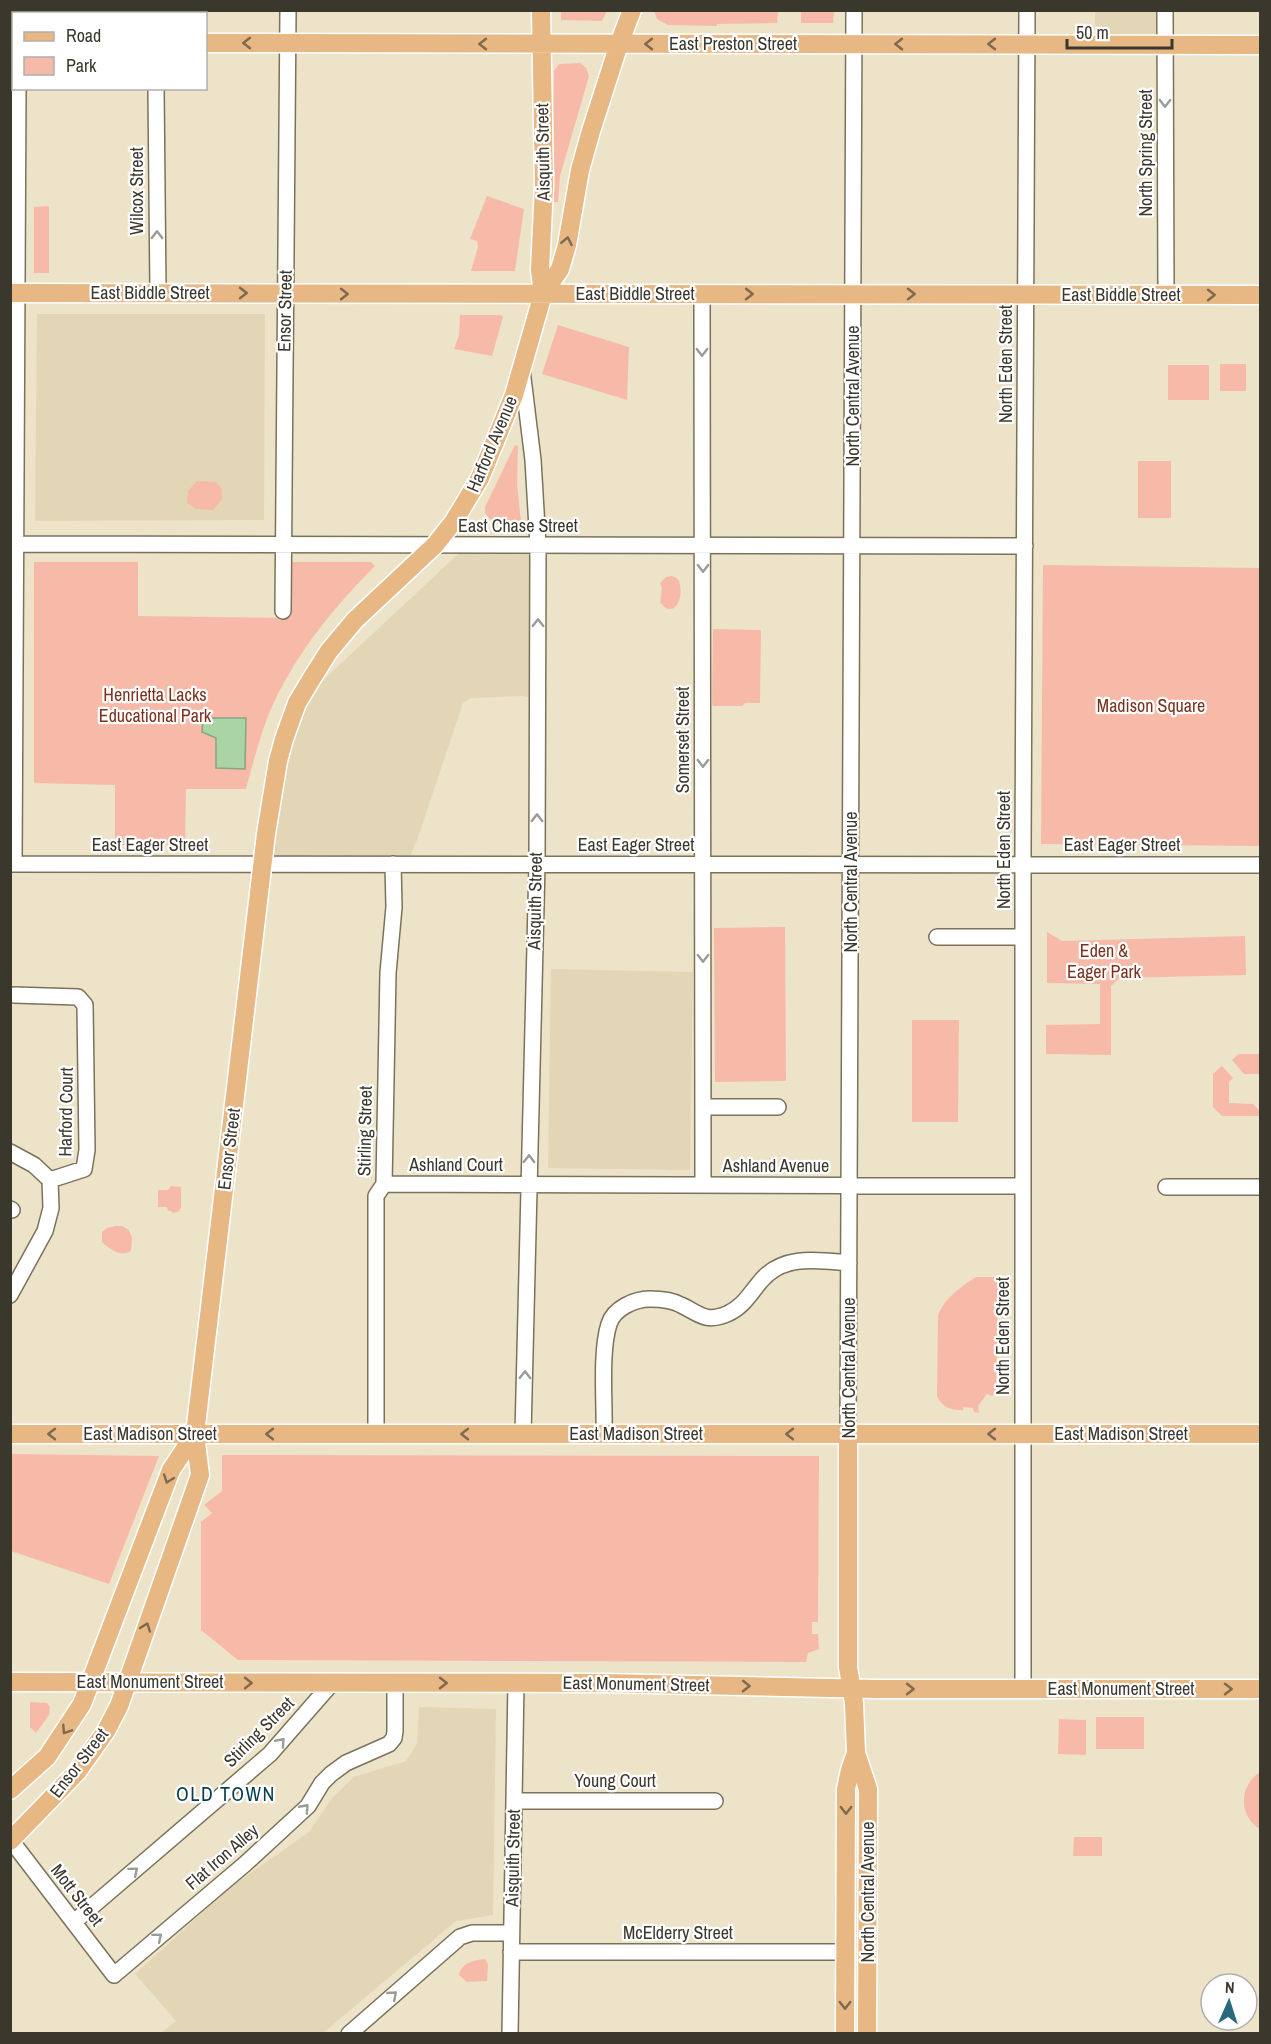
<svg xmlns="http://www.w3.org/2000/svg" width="1271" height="2044" font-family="'Archivo Narrow',sans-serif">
<rect width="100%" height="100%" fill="#ede3c9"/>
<path fill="#e3d6b6" d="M1095,11H1167L1165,44L1095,47Z
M37,314H265L264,520L35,521Z
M471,542L540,543L538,699L522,696L471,698L463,703L417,840L406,865L261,866L268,822L304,698Z
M551,969L693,972L690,1170L548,1168Z
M419,1707L496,1709L493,1915L456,1921L323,2033H161L176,2021L135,1974L232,1886L309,1832L333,1797L354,1777L406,1761L417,1744Z"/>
<path fill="#f7baa8" d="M561,11V10L607,11L602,21L561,20Z
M654,11H778L777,23L717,24V26L668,25L657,19Z
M801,11H834L833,23H801Z
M580,63L586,68L589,76L560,176L558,202H553L554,71L559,64Z
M487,196L524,209L515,271H471L478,247L477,241L470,239Z
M49,206V273H34V207Z
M460,315H501L503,317L492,356L454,349L459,335Z
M558,325L629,347L627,400L542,374Z
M1220,364H1246V391H1220Z
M1168,365H1209V400H1168Z
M515,445L518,446L517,484L521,522L517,525L494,524L485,513V507Z
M1138,461H1171V518H1138Z
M197,481L216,482L222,489V499L213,510L196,509L187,503L188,491Z
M34,562H138V616L288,618L289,562H371L375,566C334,607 299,650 274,702C261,730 254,760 246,789H186L185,845H115V785L34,783Z
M1043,565L1260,568V846L1041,844Z
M672,576L677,578C687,592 675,623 660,602L662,589L660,583L666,577Z
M713,629L761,630L760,703H745L742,706H713L712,704Z
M785,927L786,1081L715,1082L714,928Z
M1047,932L1062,941L1245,936L1246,975L1120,978L1111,986V1055L1046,1054V1025L1100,1024V984L1047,983Z
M912,1020H959L958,1122H912Z
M1239,1054H1260V1084H1259V1074H1244L1232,1060Z
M1222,1066L1233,1078L1229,1082V1103L1253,1104L1260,1111V1116H1222L1213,1107V1074Z
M171,1186L181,1187V1208L178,1212L172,1213V1211H168L167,1207H158V1190H168Z
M116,1226H122L129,1230L132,1238L131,1251C120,1257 111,1250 102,1242V1232L107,1228Z
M976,1277H998L996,1393L992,1396L987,1394L978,1406L979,1413L974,1412L973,1408L963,1407V1410C950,1410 943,1408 937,1396L938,1316C944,1298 961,1287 976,1277Z
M11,1454L159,1456L109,1584L11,1551Z
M222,1455L819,1456L818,1622H812V1634H818L819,1649L808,1653L806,1662L238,1660L201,1630V1522L212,1513L204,1505L222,1491Z
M30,1702L47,1703L50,1707L49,1715L36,1733L30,1727Z
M1096,1717H1144V1749H1096Z
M1059,1719L1086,1720V1755L1058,1754Z
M1260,1772V1829C1238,1816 1239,1786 1260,1772Z
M1074,1837H1102V1856H1073Z
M485,1959L488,1964L487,1981L467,1982L459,1975C461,1963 474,1960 485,1959Z"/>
<path fill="#aad4a6" stroke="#88a582" stroke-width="1.5" d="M203,718H246L245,769L216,768V738L202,732Z"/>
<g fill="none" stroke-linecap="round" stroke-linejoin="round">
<g stroke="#7a725b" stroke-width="18">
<path id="minor" d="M156,10V14
M1165,10L1166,295
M18,14V10
M156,88L158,293
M702,294L703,1185
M522,370L533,460L538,545L537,864L523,1434
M10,544L1025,546
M283,611L288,10
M10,864L1260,865
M14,864L18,88
M937,937H1023
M703,1107H778
M10,1152L34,1165L50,1180
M384,1184L1023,1186
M1166,1187H1260
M10,1209L12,1210
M10,1295L45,1231L51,1208L50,1180L84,1169L87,1150L85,1005L78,997L14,995
M376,1434V1196L384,1184L388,973L394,907L393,864
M604,1434C605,1403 600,1352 609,1324C614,1308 635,1299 650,1299C660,1299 672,1300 681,1305C700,1314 705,1323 727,1314C743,1307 749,1295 760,1282C782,1254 817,1260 849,1263
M848,1434L854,10
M1023,1689V849L1027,10
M514,1801H715
M10,1839L114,1975L245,1864L295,1818L308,1806L322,1783L331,1774L346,1763L389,1744L394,1738L395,1731V1683
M74,1922L270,1754L332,1683
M511,1952H846
M349,2034L460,1937L472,1933H511
M510,2034L516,1683"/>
</g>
<g stroke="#fff" stroke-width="21">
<path id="major" d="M541,10L544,186L540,270L543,294
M10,43H14
M206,43L1260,45
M10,293L1260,295
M10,1434H1260
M848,1434V1667L854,1703L856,1753L868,1789L867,2034
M10,1682L603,1683L876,1689H1260
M10,1790L47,1757L82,1704L171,1470L195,1434
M10,1841L77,1772L106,1731L119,1706L200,1475L195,1434L266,834L278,761L284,739L297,703L312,678L329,651L355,620L435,545L454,521L480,478L514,395L543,294L560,269L567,245L580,170L591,131L619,44L632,10
M845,2034L846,1789L850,1770L856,1753"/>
</g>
<use href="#minor" stroke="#fff" stroke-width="15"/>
<use href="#major" stroke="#e7b784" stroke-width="18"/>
</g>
<defs><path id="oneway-chevron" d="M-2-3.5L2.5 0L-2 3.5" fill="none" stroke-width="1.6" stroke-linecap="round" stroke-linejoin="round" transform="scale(1.5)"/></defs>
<g stroke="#7f6a50">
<use href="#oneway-chevron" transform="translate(247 43) rotate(180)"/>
<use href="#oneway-chevron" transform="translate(483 44) rotate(180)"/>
<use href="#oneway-chevron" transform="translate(649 44) rotate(-180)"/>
<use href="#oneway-chevron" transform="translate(899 44) rotate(-180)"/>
<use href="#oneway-chevron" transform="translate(992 44) rotate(-180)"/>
<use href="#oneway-chevron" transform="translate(567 241) rotate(-79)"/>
<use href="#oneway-chevron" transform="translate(243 293)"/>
<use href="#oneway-chevron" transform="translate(344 294)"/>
<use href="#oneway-chevron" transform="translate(749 294)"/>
<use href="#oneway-chevron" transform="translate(911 294)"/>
<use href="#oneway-chevron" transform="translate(1211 295)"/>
<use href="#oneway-chevron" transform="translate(52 1434) rotate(-180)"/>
<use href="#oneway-chevron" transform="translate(270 1434) rotate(180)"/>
<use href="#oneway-chevron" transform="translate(465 1434) rotate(-180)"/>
<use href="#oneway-chevron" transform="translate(790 1434) rotate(180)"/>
<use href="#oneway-chevron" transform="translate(992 1434) rotate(180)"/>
<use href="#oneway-chevron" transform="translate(168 1479) rotate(110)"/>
<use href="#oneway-chevron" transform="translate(146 1627) rotate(-70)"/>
<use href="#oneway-chevron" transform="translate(248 1683)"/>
<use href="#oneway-chevron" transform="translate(443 1683)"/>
<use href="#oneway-chevron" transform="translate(746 1686) rotate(1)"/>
<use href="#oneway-chevron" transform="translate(910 1689)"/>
<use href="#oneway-chevron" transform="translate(1228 1689)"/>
<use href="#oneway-chevron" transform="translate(66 1730) rotate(123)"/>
<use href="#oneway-chevron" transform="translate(846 1810) rotate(90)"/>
<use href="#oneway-chevron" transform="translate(845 2005) rotate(90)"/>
</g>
<g stroke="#9c9b96">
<use href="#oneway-chevron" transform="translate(1165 103) rotate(90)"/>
<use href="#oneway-chevron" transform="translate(157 235) rotate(-90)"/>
<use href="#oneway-chevron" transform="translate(702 352) rotate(90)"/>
<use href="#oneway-chevron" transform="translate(703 568) rotate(90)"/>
<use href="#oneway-chevron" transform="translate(538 623) rotate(-90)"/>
<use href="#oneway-chevron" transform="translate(703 763) rotate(90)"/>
<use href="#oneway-chevron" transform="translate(537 818) rotate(-90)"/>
<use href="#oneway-chevron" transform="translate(703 958) rotate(90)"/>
<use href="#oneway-chevron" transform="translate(529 1159) rotate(-89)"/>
<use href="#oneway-chevron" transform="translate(525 1375) rotate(-89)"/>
<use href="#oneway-chevron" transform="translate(281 1742) rotate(-48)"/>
<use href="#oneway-chevron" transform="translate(305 1808) rotate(-48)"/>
<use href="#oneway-chevron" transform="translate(134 1871) rotate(-40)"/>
<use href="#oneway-chevron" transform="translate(158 1937) rotate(-40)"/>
<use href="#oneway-chevron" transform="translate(393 1995) rotate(-41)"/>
</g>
<g text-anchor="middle" stroke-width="4.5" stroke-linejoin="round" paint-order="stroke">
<g font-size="18" fill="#3a372d" stroke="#fff">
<text x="733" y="50">East Preston Street</text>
<text transform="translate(543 152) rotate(-91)" y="6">Aisquith Street</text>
<text transform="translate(1146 153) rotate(-90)" y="6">North Spring Street</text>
<text transform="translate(137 191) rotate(-90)" y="6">Wilcox Street</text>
<text x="150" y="299">East Biddle Street</text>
<text x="635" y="300">East Biddle Street</text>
<text x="1121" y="301">East Biddle Street</text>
<text transform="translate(285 311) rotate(-89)" y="6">Ensor Street</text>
<text transform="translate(1006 364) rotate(-90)" y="6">North Eden Street</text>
<text transform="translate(853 396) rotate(-90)" y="6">North Central Avenue</text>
<text transform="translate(492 444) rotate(-67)" y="6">Harford Avenue</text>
<text x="518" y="532">East Chase Street</text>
<text transform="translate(683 740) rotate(-90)" y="6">Somerset Street</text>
<text x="150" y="851">East Eager Street</text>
<text x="636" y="851">East Eager Street</text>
<text x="1122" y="851">East Eager Street</text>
<text transform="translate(1004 850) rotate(-90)" y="6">North Eden Street</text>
<text transform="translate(851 882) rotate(-90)" y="6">North Central Avenue</text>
<text transform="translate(535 901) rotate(-89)" y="6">Aisquith Street</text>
<text transform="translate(66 1112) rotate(-89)" y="6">Harford Court</text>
<text transform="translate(365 1131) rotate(-89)" y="6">Stirling Street</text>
<text transform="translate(229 1149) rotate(-83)" y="6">Ensor Street</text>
<text x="456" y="1171">Ashland Court</text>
<text x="776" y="1172">Ashland Avenue</text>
<text transform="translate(1003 1336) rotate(-90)" y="6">North Eden Street</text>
<text transform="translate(849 1368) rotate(-90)" y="6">North Central Avenue</text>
<text x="150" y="1440">East Madison Street</text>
<text x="636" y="1440">East Madison Street</text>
<text x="1121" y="1440">East Madison Street</text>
<text x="150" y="1688">East Monument Street</text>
<text transform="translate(636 1684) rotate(1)" y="6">East Monument Street</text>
<text x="1121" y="1695">East Monument Street</text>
<text transform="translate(259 1732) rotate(-45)" y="6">Stirling Street</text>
<text transform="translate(79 1763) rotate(-52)" y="6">Ensor Street</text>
<text x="615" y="1787">Young Court</text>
<text transform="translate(222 1857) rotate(-41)" y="6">Flat Iron Alley</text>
<text transform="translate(513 1858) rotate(-89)" y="6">Aisquith Street</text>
<text transform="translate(868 1892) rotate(-90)" y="6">North Central Avenue</text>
<text transform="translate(77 1895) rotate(52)" y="6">Mott Street</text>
<text x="678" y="1939">McElderry Street</text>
</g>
<g font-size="18" fill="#7a321e" stroke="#fff">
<text x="155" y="701">Henrietta Lacks<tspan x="155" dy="21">Educational Park</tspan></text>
<text x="1151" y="712">Madison Square</text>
<text x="1104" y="957">Eden &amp;<tspan x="1104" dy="21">Eager Park</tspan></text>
</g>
<g font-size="20" letter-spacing="1.5" fill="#053e4e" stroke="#fff">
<text x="226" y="1801">OLD TOWN</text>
</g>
</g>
<rect width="1271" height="2044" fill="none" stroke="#3a372d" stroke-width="24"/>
<rect x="12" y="12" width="195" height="78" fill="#ffffff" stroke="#b0afab" stroke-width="1.5"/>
<rect x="24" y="32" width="30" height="9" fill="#e7b784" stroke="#b0afab" stroke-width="1.5"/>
<text x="66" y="42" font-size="18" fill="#3a372d">Road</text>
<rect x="24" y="57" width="30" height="18" fill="#f7baa8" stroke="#b0afab" stroke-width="1.5"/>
<text x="66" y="72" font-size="18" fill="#3a372d">Park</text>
<g transform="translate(1229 2002) rotate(3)"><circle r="28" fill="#ffffff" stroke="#b0afab" stroke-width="1.5"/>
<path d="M0-4.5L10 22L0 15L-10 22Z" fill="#28697d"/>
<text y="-9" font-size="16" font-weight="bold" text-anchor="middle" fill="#3a372d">N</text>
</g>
<path d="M1067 39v9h105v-9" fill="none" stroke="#3a372d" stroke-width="3"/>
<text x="1076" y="39" font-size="18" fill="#3a372d" stroke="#ffffff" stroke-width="4.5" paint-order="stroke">50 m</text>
</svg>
